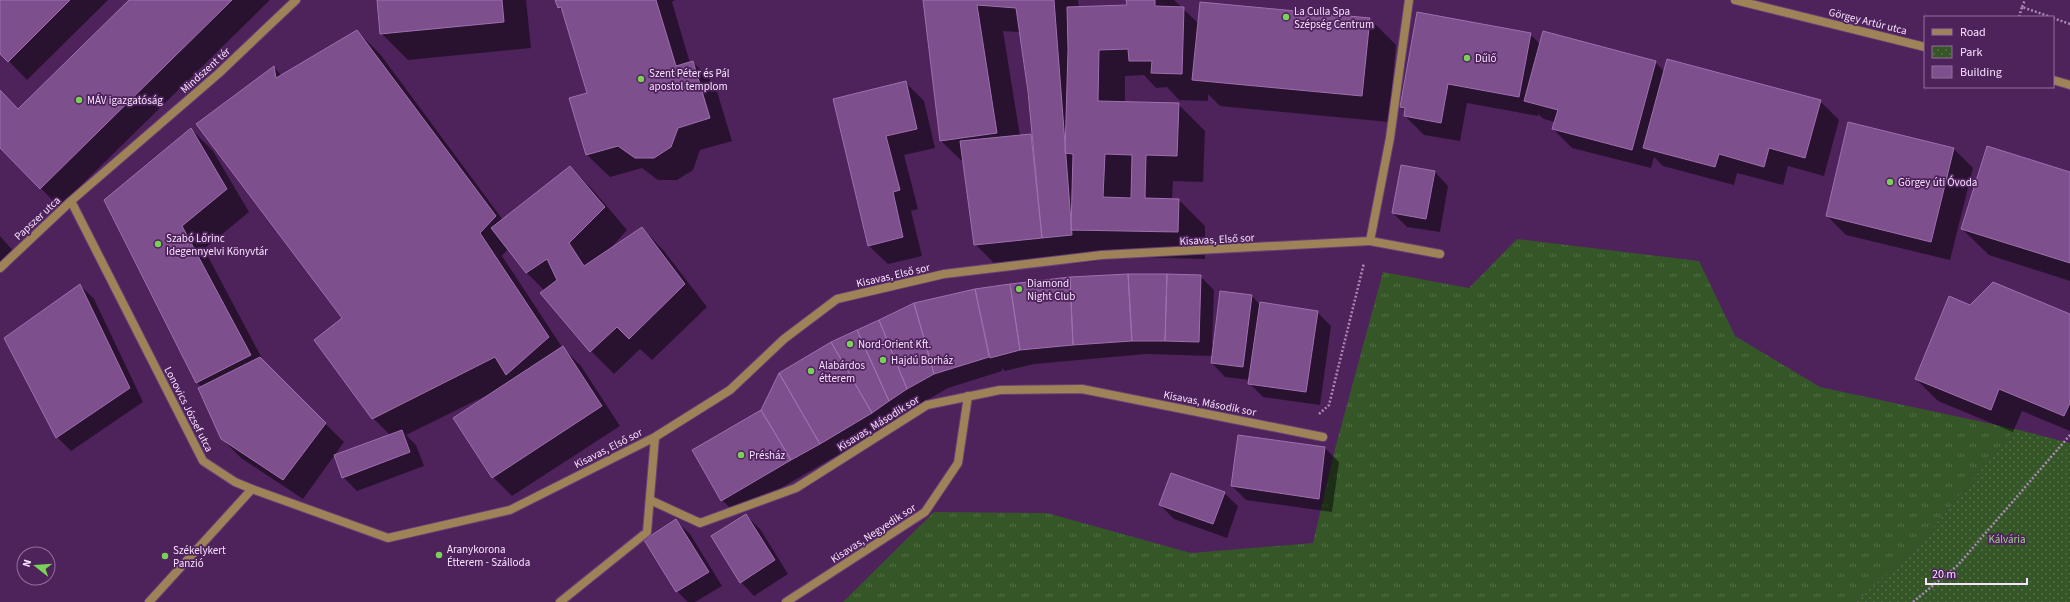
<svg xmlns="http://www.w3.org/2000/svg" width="2070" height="602" font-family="'Source Sans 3',sans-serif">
<defs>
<pattern id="grass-tufts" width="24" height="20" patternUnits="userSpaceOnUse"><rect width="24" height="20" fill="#355728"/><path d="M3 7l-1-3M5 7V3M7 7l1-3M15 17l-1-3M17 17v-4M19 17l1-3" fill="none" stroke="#536f48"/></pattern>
<pattern id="park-dots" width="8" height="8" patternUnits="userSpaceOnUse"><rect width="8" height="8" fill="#355728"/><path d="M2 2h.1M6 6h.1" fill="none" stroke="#536f48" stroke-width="1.8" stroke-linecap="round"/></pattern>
</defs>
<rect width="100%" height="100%" fill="#4e225b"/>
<path fill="url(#grass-tufts)" d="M1517,239L1699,261L1735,336L1820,387L2015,429L1919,544L1856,602H843L934,512L1047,513L1191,553L1313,543L1336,445L1383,272L1469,288Z"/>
<path fill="url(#park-dots)" d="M2015,429L2070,443V602H1856L1919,544Z"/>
<path fill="#0007" fill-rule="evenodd" d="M0,0H108L27,80L0,52Z
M130,0H270L59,207L0,146V91L18,110Z
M378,0H526L531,48L408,60L381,33Z
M556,0H675L672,2L690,63L693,62L715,85L732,141L700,150L693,170L677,180H658L642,168L610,177L587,155L570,99L588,93L564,13L558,7Z
M924,0H1078L1079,8L1128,6L1127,0H1174L1199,24L1370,19L1396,45L1389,122L1220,106L1208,94V101L1179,100L1167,87L1156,88L1144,75L1125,76V103L1178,104L1205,131L1203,182L1173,181L1172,200H1179L1205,226V259L1097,256L1098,261L1070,264L1062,256L994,263L975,244L964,163L941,141ZM1003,31L1020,32L1033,138L1031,135L1020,136Z
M357,31L380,54L503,220L570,167L593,190L627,230L610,249L642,228L664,251L707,307L652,360L640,349L614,374L591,351L541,293L544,290L526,272L508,249L502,256L562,347L581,366L620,426L512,496L493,477L454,418L485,396L406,435L416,445L424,466L357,491L343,477L390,435L373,418L343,318L197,125L274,67L282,76Z
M1530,34L1540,44L1655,62L1665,72L1820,101L1839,120L1824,176L1788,166L1783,185L1737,173L1734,185L1663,166L1654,157L1651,168L1572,148L1553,129L1555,122L1544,119L1538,114V116L1467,103L1460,141L1424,135L1405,116L1406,112L1401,107Z
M905,82L924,101L935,148L904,155L918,209L911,211L922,256L888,264L869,246L834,100Z
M1849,124L1954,149L1973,168L1950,260L1846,235L1827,216Z
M191,129L213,151L249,212L204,249L265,364L344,442L303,499L241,458L221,438L201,387L197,382L105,200Z
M1435,172L1448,186L1440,232L1407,227L1393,213Z
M2070,173V281L1989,255L1962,229Z
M0,236L15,253L0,266Z
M1200,276L1214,290L1212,344H1214L1220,292L1252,296L1260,305L1317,312L1331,326L1320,405L1263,397L1249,383L1250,380L1225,377L1212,363L1213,356L1146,354L1034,364L1005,371L1002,368V371L948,388L903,414L886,427L736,514L722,500L975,290L1070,278Z
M80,285L94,299L143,402L71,451L57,437Z
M1970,306L2070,316V431L2022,411L2013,432L1938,401L1916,379Z
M1239,436L1325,448L1339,462L1332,512L1246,500L1232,486Z
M1224,493L1238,506L1227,538L1174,519L1160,505Z
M746,515L760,529L788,574L754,596L741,582Z
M676,521L690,534L722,586L695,602H688L677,591Z"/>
<path fill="#7d4f8c" stroke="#9f6faf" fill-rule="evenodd" d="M0,0H70L8,62L0,54Z
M129,0H232L40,189L0,148V90L18,109Z
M377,0H502L504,22L380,34Z
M555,0H656L676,66L693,61L710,118L678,128L671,147L654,158H635L618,146L586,155L569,98L587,93L561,7L558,8Z
M923,0H1054L1072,235L1042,238L1028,92L1016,8L977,5L997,133L940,141Z
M1126,0H1155V6L1184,7L1182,74L1151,73L1152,61H1129L1128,49L1099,50L1098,101L1179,103L1177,156L1146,155L1145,198L1179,199L1178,232L1071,230L1073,154L1065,153L1068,50L1067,7L1127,5ZM1105,154L1132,155L1131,198L1103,197Z
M1200,2L1370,18L1362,96L1192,80Z
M1417,12L1531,33L1519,97L1448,84L1441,123L1404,116L1405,108L1400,107Z
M357,30L496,216L480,233L549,337L506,375L495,357L372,419L314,340L342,318L196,124L274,66L276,78Z
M1543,31L1656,61L1632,150L1552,129L1558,110L1524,101Z
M1667,59L1821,100L1805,158L1769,148L1764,167L1719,154L1715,167L1643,148Z
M906,81L917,129L886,136L900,190L893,192L903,237L868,246L833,99Z
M1848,122L1954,148L1931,242L1826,216Z
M191,128L227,189L182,226L251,355L196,383L104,200Z
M1031,134L1042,238L974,245L960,141Z
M1987,146L2070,172V263L1961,229Z
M1401,165L1435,171L1426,219L1392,213Z
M570,166L605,207L569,243L584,266L642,227L685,284L629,339L617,327L590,352L540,293L557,280L547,259L526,273L491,228Z
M1128,274H1167L1165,341H1132Z
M1128,274L1132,341L1073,345L1070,277Z
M1167,274L1201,275L1199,342L1165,341Z
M1070,277L1073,345L1020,350L1010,284Z
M1993,282L2070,314V403L2064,416L1999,389L1991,410L1915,379L1949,296L1970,305Z
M80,284L130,388L56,438L4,338Z
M1010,284L1020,350L990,358L975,289Z
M975,289L989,357L934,374L914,303Z
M1220,291L1252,295L1243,367L1211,363Z
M1260,302L1318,311L1306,392L1248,384Z
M914,303L934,374L907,389L879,320Z
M879,320L907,389L889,401L857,330Z
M857,330L889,401L872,413L831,342Z
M831,342L872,413L820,444L779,373Z
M563,346L602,406L492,478L453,418Z
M260,357L326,423L283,480L221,439L198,388Z
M779,373L820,444L791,460L761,410Z
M761,410L791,460L721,501L692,450Z
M402,430L410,452L342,478L334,455Z
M1238,435L1325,447L1319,499L1231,486Z
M1171,473L1225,492L1213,524L1159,505Z
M746,514L775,560L740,583L711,536Z
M676,519L709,572L676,592L644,540Z"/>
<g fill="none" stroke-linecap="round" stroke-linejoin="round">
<g stroke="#694175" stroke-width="10">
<path id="service" d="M1370,241L1440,254"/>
</g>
<g stroke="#694175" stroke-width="10">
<path id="minor" d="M71,201L203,461L235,482L252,489L149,602
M0,268L71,201L218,74L296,0
M252,489L388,538L510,510L655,437L730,390L784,339L837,299L944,274L1102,255L1370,241L1390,138L1409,0
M650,500L700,523L796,488L927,405L1000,390L1082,389L1323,437
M560,602L647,532L655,437
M786,602L925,512L958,463L968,396"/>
</g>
<g stroke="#694175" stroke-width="10">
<path id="tertiary" d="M1735,0L1925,47
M2053,80L2070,85"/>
</g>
<path stroke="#aa8ab4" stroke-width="2.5" stroke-dasharray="2 2" stroke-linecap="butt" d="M2022,7L2025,0
M2019,17L2022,7L2051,17
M2053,18L2070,24
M1319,414L1329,405L1364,263
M1913,602L1958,565L2070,435"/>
<use href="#service" stroke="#9e8359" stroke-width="8"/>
<use href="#minor" stroke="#9e8359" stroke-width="8"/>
<use href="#tertiary" stroke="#9e8359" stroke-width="8"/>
</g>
<g fill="#7ad157" stroke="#4e225b" stroke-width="1.5">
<circle cx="1286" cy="17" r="4"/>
<circle cx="1467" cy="58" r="4"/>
<circle cx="641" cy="79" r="4"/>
<circle cx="79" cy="100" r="4"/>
<circle cx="1890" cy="182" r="4"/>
<circle cx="158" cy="244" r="4"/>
<circle cx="1019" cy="289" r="4"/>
<circle cx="850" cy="344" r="4"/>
<circle cx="883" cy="360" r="4"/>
<circle cx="811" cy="371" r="4"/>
<circle cx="741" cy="455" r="4"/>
<circle cx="439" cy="555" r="4"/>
<circle cx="165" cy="556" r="4"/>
</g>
<g text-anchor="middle" stroke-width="3.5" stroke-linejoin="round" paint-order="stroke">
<g font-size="11" fill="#f8e3ff" stroke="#4e225b" text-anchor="start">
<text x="1294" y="15">La Culla Spa<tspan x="1294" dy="13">Szépség Centrum</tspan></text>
<text x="1475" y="62">Dűlő</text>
<text x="649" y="77">Szent Péter és Pál<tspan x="649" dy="13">apostol templom</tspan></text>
<text x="87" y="104">MÁV igazgatóság</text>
<text x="1898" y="186">Görgey úti Óvoda</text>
<text x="166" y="242">Szabó Lőrinc<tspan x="166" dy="13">Idegennyelvi Könyvtár</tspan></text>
<text x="1027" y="287">Diamond<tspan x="1027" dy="13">Night Club</tspan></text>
<text x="858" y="348">Nord-Orient Kft.</text>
<text x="891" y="364">Hajdú Borház</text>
<text x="819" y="369">Alabárdos<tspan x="819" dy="13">étterem</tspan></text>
<text x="749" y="459">Présház</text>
<text x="447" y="553">Aranykorona<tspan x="447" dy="13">Étterem - Szálloda</tspan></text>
<text x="173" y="554">Székelykert<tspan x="173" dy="13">Panzió</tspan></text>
</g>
<g font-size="11" fill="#f8e3ff" stroke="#4e225b">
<text transform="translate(1868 21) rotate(14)" y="4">Görgey Artúr utca</text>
<text transform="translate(205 70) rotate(-42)" y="4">Mindszent tér</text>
<text transform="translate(37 218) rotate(-43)" y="4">Papszer utca</text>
<text transform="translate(1217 239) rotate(-3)" y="4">Kisavas, Első sor</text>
<text transform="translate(893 275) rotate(-13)" y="4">Kisavas, Első sor</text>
<text transform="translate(1210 403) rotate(11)" y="4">Kisavas, Második sor</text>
<text transform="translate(189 409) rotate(63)" y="4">Lonovics József utca</text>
<text transform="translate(878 423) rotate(-32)" y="4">Kisavas, Második sor</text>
<text transform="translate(608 448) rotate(-27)" y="4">Kisavas, Első sor</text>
<text transform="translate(873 533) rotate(-33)" y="4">Kisavas, Negyedik sor</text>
</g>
<g font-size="11" fill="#9bd387" stroke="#4e225b">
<text x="2007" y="543">Kálvária</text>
</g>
</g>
<rect x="1924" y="16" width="130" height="72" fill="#4e225b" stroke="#926f9d"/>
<rect x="1932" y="29" width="20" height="6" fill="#9e8359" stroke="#926f9d"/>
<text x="1960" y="36" font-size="12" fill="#f8e3ff">Road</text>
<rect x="1932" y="46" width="20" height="12" fill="url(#park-dots)" stroke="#926f9d"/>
<text x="1960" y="56" font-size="12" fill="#f8e3ff">Park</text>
<rect x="1932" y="66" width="20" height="12" fill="#7d4f8c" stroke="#926f9d"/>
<text x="1960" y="76" font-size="12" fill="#f8e3ff">Building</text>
<g transform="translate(36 566) rotate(287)"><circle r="19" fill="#4e225b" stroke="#926f9d"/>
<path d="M0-3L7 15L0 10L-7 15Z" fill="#7ad157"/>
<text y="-6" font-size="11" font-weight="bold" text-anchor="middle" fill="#f8e3ff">N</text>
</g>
<path d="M1926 578v6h101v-6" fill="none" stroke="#f8e3ff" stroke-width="2"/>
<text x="1932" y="578" font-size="12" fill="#f8e3ff" stroke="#4e225b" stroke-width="3" paint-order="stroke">20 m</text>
</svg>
